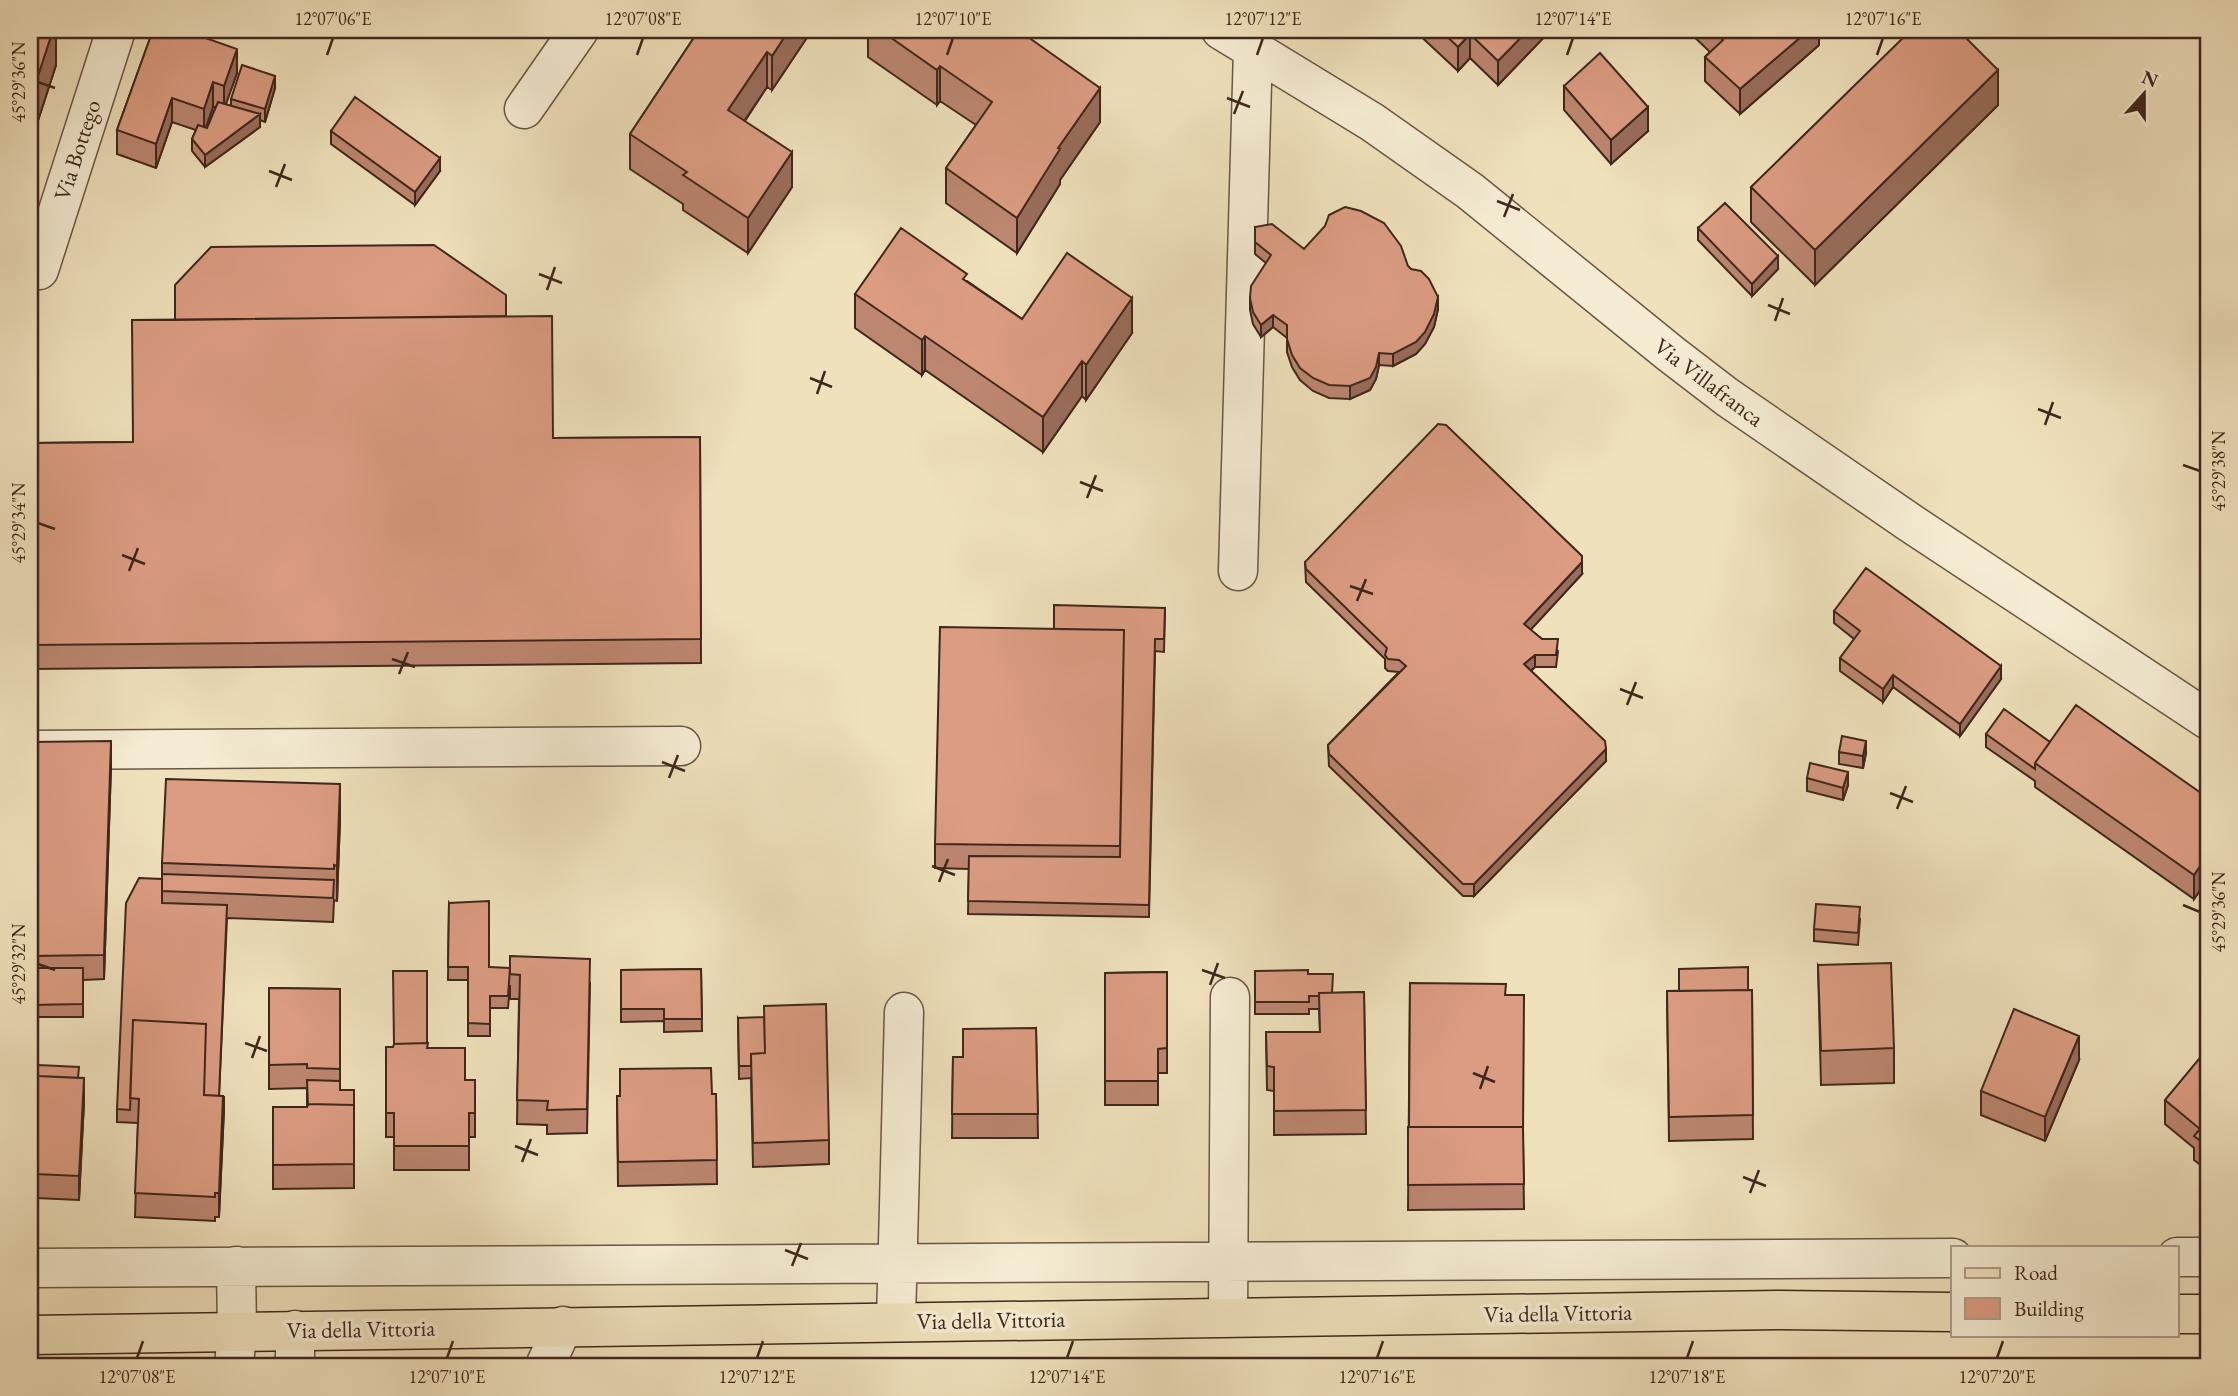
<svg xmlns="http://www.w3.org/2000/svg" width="2238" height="1396" font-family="'EB Garamond',serif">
<rect width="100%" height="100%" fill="#efe1bc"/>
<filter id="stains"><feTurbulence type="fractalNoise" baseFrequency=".00286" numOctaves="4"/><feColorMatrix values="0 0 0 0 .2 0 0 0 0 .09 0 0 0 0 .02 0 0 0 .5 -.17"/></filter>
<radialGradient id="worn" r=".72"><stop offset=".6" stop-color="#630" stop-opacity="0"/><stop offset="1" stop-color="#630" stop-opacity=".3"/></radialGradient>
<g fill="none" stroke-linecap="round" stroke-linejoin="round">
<g stroke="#6c5644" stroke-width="41">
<path id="minor" d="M1221,30L1372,122L1470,191L1671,354L1727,397L1909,522L2208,720
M524,109L579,30
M39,270L116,30
M1238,571L1253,49
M30,750L681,746
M2177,1257H2208
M30,1268L1953,1258
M1228,1317L1230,997
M896,1321L904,1012
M295,1330V1366
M234,1366L237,1331L236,1266
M545,1366L563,1326"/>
</g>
<g stroke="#40271c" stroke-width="41">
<path id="major" d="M2177,1314H2208
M30,1335L1778,1310L1953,1312"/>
</g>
<use href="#minor" stroke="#f5ecd3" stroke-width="38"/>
<use href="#major" stroke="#efe1bc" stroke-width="38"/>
</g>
<path fill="#bc8670" stroke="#40271c" stroke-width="2" fill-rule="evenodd" d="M30,30H56V65L33,136L30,135Z
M153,30L237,73L225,105L231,106V99L275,88L265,122L260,120V127L205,167L192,151V139L196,130L172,122L156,168L117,154V130ZM213,107H216L207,128H206Z
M699,30H812L772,90L767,87L745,121L792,187L748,253L683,210V204L630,169V134Z
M868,30H1018L1100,122L1060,180V184L1017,253L946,203V168L976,125L940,101L937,105L868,57Z
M1414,30H1551L1498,85L1470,58L1458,71Z
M1687,30H1819V45L1740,114L1705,81V57L1710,52Z
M1960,31L1998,105L1815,285L1751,222V187Z
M1564,86L1648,131L1611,164L1564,110Z
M331,131L440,171L415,205L331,144Z
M1255,227L1304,249L1408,266L1438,309L1434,327L1425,344L1416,354L1393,366L1379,365L1376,379L1370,390L1350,399L1329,398L1313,391L1300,380L1292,367L1287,352V338L1273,327L1261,337L1253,324L1250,310V298L1266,263L1255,254Z
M1698,228L1778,269L1752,296L1698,240Z
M967,281L1022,319L1132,333L1086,400L1082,396L1043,452L925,370L922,375L855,328V294Z
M506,316L553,438L700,437L701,663L30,669V443L133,442Z
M1305,562L1582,574L1530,630L1558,651L1556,667H1535L1531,671L1606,761L1474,896H1463L1329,766L1328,745L1399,672L1388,671L1385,668V659L1306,582Z
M1165,608L1164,652L1155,651L1149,917L968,914L969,869L935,868V844L1054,629Z
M1834,611L2001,679L1960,736L1893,687L1883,702L1840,671V658L1854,639L1834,623Z
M1986,734L2050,742L2208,798V879L2194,899L2035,787V781L1986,747Z
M30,742L111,766L104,979L83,980V1017H30Z
M1839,752L1866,753L1863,768L1839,764Z
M1807,778L1848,785L1843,800L1807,791Z
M340,819L337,901L334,900L333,922L227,918L219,1096L224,1109L219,1217H215V1221L135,1217L138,1123L117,1122V1109L162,879V863Z
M449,903L489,967L590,983L587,1133L547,1134V1125L517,1124L519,999H510V985L508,1008H490V1036H468V980H448Z
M1860,919L1858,945L1814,941V929Z
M1818,965L1894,1048V1083L1821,1085Z
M701,969L702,1031L664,1032V1021L621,1022V970Z
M1255,971L1308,974L1333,993L1364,992L1366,1134L1274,1135V1091L1267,1090L1266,1032H1320L1319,1009H1309V1014H1255Z
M1167,972V1073H1158V1105H1105V973Z
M1410,983L1506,995L1523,1142L1524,1209L1408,1210Z
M269,988L340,989V1090H354V1188L273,1189V1107H307V1088L269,1089Z
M1752,990L1753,1139L1669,1141L1667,991Z
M738,1018L829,1140V1164L753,1167L751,1078L739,1079Z
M1036,1028L1038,1138H952L953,1057H963Z
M386,1047L427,1048L465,1080H475V1137H469V1170H394V1137H386Z
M2208,1049V1171L2194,1160V1148L2165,1124V1100Z
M30,1053L38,1065L79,1078L84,1102L79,1200L36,1198V1169L30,1168Z
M2079,1060L2045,1141L1981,1115V1091Z
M716,1094L717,1184L618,1186L617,1096Z"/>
<path fill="#996d5b" stroke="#40271c" stroke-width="2" d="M53,30H56V65L33,136V91Z
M789,30H812L772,90V56Z
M1528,30H1551L1498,85V61Z
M1809,30H1819V45L1740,114V89Z
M1470,34V58L1458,71V47Z
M237,49V73L224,110V86Z
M767,52V87L728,145V110Z
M940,66V101L937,105V70Z
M1998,70V105L1815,285V250Z
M275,76V88L265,122V109Z
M213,82V107L204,133V109Z
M1100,88V122L1060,180V184L1017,253V218L1058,148Z
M172,98V122L156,168V144Z
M1648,107V131L1611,164V140Z
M260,114V127L205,167V155Z
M792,152V187L748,253V218Z
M440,158V171L415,205V192Z
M1778,256V269L1752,296V284Z
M1438,297V309L1434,327L1425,344L1416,354L1393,366V354Z
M1132,298V333L1086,400V365Z
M1273,315V327L1261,337V325Z
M925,336V370L922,375V340Z
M1379,353V365L1376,379L1370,390L1350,399V386Z
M1082,361V396L1043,452V417Z
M1582,562V574L1524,637V624Z
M1535,655V667L1524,676V664Z
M2001,666V679L1960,736V724Z
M1893,675V687L1883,702V689Z
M111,741V766L104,979V955Z
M1866,741V753L1863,768V756Z
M1606,749V761L1474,896V884Z
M1848,772V785L1843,800V788Z
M340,784V819L337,901V866Z
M2208,854V879L2194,899V875Z
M2079,1036V1060L2045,1141V1117Z
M84,1078V1102L79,1200V1176Z
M224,1096V1109L219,1217V1193Z"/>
<path fill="#db9c82" stroke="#40271c" stroke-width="2" d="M30,30H53L33,91L30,90Z
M153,30H183L237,49L224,86L213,82L204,109L172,98L156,144L117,130Z
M699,30H789L772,56L767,52L728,110L792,152L748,218L683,175L687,172L630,134Z
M880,30H1018L1100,88L1058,148L1060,149L1017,218L946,168L992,102L940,66L937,70Z
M1440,30H1528L1498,61L1470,34L1458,47Z
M1712,30H1809L1740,89L1705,57L1723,40Z
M1911,30H1958L1998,70L1815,250L1751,187Z
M1600,53L1648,107L1611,140L1564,86Z
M242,65L275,76L265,109L231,99Z
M355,97L440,158L415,192L331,131Z
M218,102L260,114L205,155L192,139L198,125L207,128Z
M1725,203L1778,256L1752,284L1698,228Z
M1345,207L1361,211L1384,223L1401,246L1408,266L1411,269L1421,271L1429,279L1438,297L1434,314L1425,332L1416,342L1393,354L1379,353L1376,367L1370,378L1350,386L1329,385L1313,378L1300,368L1292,355L1287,339V325L1273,315L1261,325L1253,312L1250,298L1251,286L1271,255L1255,242V227L1272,224L1304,249L1325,226L1329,215Z
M901,228L967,274L963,279L1022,319L1067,253L1132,298L1086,365L1082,361L1043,417L925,336L922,340L855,294Z
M434,245L506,295V316L175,320V285L211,247Z
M552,316L553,438L700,437L701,639L30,645V443L133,442L132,320Z
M1438,424L1446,425L1582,556V562L1524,624L1542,639H1558L1556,655H1535L1524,664L1605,741L1606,749L1474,884H1463L1329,754L1328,745L1406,666L1399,660L1388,659L1385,655L1387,648L1306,569L1305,562Z
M1866,568L2001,666L1960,724L1893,675L1883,689L1840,658L1860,631L1834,611Z
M1054,605L1165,608L1164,639H1155L1149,905L968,901L969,856L1120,857L1124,630L1054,629Z
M940,627L1124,630L1120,846L935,844Z
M2076,705L2208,798V854L2194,875L2035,763Z
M2004,709L2050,742L2035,763V769L1986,734Z
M1842,736L1866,741L1863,756L1839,752Z
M111,741L104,955L30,956V742Z
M1810,763L1848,772L1843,788L1807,778Z
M166,779L340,784L337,866L334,865V869L162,863Z
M162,874L334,880L333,898L162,891Z
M139,878L162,879V903L227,905L219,1096H222L204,1095L206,1024L133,1020L130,1110L117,1109L126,903Z
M489,901V967L510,968L508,996H490V1024L468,1023V967H448L449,903Z
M1816,904L1860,907L1858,933L1814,929Z
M510,956L590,959L587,1109L547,1110L548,1101L517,1100L520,975L510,974Z
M1891,963L1894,1048L1821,1051L1818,965Z
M1748,967V990L1679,991V969Z
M30,968H83V1004L30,1005Z
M701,969L702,1019H664V1009H621V970Z
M1308,970V974H1333L1332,993H1319V996H1309V1002H1255V971Z
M393,971H427V1043L394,1044V1045Z
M1167,972V1048L1158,1049V1081H1105V973Z
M1410,983L1506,984L1505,995H1524L1523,1135V1127H1409Z
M269,988L340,989V1069L307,1068V1064L269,1065Z
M1752,990L1753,1115L1669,1117L1667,991Z
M1364,992L1366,1110L1274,1111V1067L1267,1066L1266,1032H1320L1319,993Z
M826,1004L829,1140L753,1143L751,1054L765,1053L764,1006Z
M2014,1009L2079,1036L2045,1117L1981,1091Z
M764,1017L765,1053L751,1054V1066H739L738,1018Z
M133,1020L206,1024L204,1095L223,1096L219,1193H215V1197L135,1193L139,1099L130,1098Z
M1036,1028L1038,1114H952L953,1057H963V1029Z
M428,1043L427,1048H465V1080H475V1113H469V1146H394V1113H386V1047H393L394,1044Z
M2208,1048V1147L2194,1136L2200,1129L2165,1100Z
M30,1053H38V1076L84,1078L79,1176L36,1174L37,1144H30Z
M38,1065L79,1067L78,1078L38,1076Z
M711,1068L712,1094H716L717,1160L618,1162L617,1096H620V1069Z
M307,1080L340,1081V1090H354V1105L308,1104V1106Z
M308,1104L354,1105V1164L273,1165V1107H307Z
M1408,1127H1523L1524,1184L1408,1185Z
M1947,1360L1967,1366H1944Z"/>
<path fill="none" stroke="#40271c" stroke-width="2.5" d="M327,55L333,38M637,55L643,38M947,55L953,38M1257,55L1263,38M1567,55L1573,38M1877,55L1883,38M38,82L55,88M1227,98L1250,107M1234,114L1243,91M269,171L292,180M276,187L285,164M1497,201L1520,210M1504,217L1513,194M539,274L562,283M547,290L555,267M1768,305L1790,314M1775,321L1783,298M810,378L832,387M817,394L825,371M2038,409L2061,418M2045,425L2053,402M2183,465L2200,471M1080,482L1103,491M1087,498L1096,475M38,523L55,529M122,555L145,564M129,571L138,548M1350,586L1373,594M1357,601L1366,579M392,659L415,667M399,674L408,652M1620,689L1643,698M1627,705L1636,682M662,762L685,771M669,778L678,755M1890,793L1913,802M1897,809L1906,786M932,866L955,875M939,882L948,859M2183,905L2200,912M38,964L55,970M1202,970L1225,978M1210,985L1218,963M245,1043L267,1051M252,1058L260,1036M1473,1073L1495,1082M1480,1089L1488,1066M515,1146L538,1155M522,1162L531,1139M1743,1177L1766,1186M1750,1193L1759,1170M785,1250L808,1259M792,1266L801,1243M137,1358L143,1341M447,1358L453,1341M757,1358L763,1341M1067,1358L1073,1341M1377,1358L1383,1341M1687,1358L1693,1341M1997,1358L2003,1341"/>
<g text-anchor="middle" stroke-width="7" stroke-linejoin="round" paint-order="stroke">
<g font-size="23" fill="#40271c" stroke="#f5ecd3">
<text transform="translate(77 150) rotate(-72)" y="8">Via Bottego</text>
<text transform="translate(1709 382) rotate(37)" y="8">Via Villafranca</text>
<text transform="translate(1558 1313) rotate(-1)" y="8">Via della Vittoria</text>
<text transform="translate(991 1320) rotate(-1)" y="8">Via della Vittoria</text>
<text transform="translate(361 1329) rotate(-1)" y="8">Via della Vittoria</text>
</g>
</g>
<rect width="2238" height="1396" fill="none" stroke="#efe1bc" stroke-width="77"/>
<rect x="1951" y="1246" width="228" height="91" fill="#f5ecd3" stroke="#ad9d8a" stroke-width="2"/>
<rect x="1965" y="1268" width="35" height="10" fill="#efe1bc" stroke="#ad9d8a" stroke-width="2"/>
<text x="2014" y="1280" font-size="21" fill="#40271c">Road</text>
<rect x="1965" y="1298" width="35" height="21" fill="#db9c82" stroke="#ad9d8a" stroke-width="2"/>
<text x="2014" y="1316" font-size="21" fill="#40271c">Building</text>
<g transform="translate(2144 94) rotate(21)" stroke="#f5ecd3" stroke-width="5" paint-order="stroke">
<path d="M0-5L12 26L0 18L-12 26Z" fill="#40271c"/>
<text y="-10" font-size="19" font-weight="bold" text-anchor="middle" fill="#40271c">N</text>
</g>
<rect x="38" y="38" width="2162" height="1320" fill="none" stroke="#40271c" stroke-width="2.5"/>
<g font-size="18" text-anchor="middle" fill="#40271c">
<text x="333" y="25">12°07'06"E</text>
<text x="643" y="25">12°07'08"E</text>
<text x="953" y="25">12°07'10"E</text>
<text x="1263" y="25">12°07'12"E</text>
<text x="1573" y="25">12°07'14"E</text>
<text x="1883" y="25">12°07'16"E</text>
<text transform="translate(19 82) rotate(-90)" y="6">45°29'36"N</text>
<text transform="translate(2219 471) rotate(-90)" y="6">45°29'38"N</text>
<text transform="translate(19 523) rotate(-90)" y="6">45°29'34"N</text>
<text transform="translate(2219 912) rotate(-90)" y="6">45°29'36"N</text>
<text transform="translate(19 964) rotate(-90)" y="6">45°29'32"N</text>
<text x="137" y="1383">12°07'08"E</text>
<text x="447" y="1383">12°07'10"E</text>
<text x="757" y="1383">12°07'12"E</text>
<text x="1067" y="1383">12°07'14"E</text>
<text x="1377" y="1383">12°07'16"E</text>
<text x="1687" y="1383">12°07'18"E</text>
<text x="1997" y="1383">12°07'20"E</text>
</g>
<rect width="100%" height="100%" filter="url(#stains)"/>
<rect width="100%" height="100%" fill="url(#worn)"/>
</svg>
